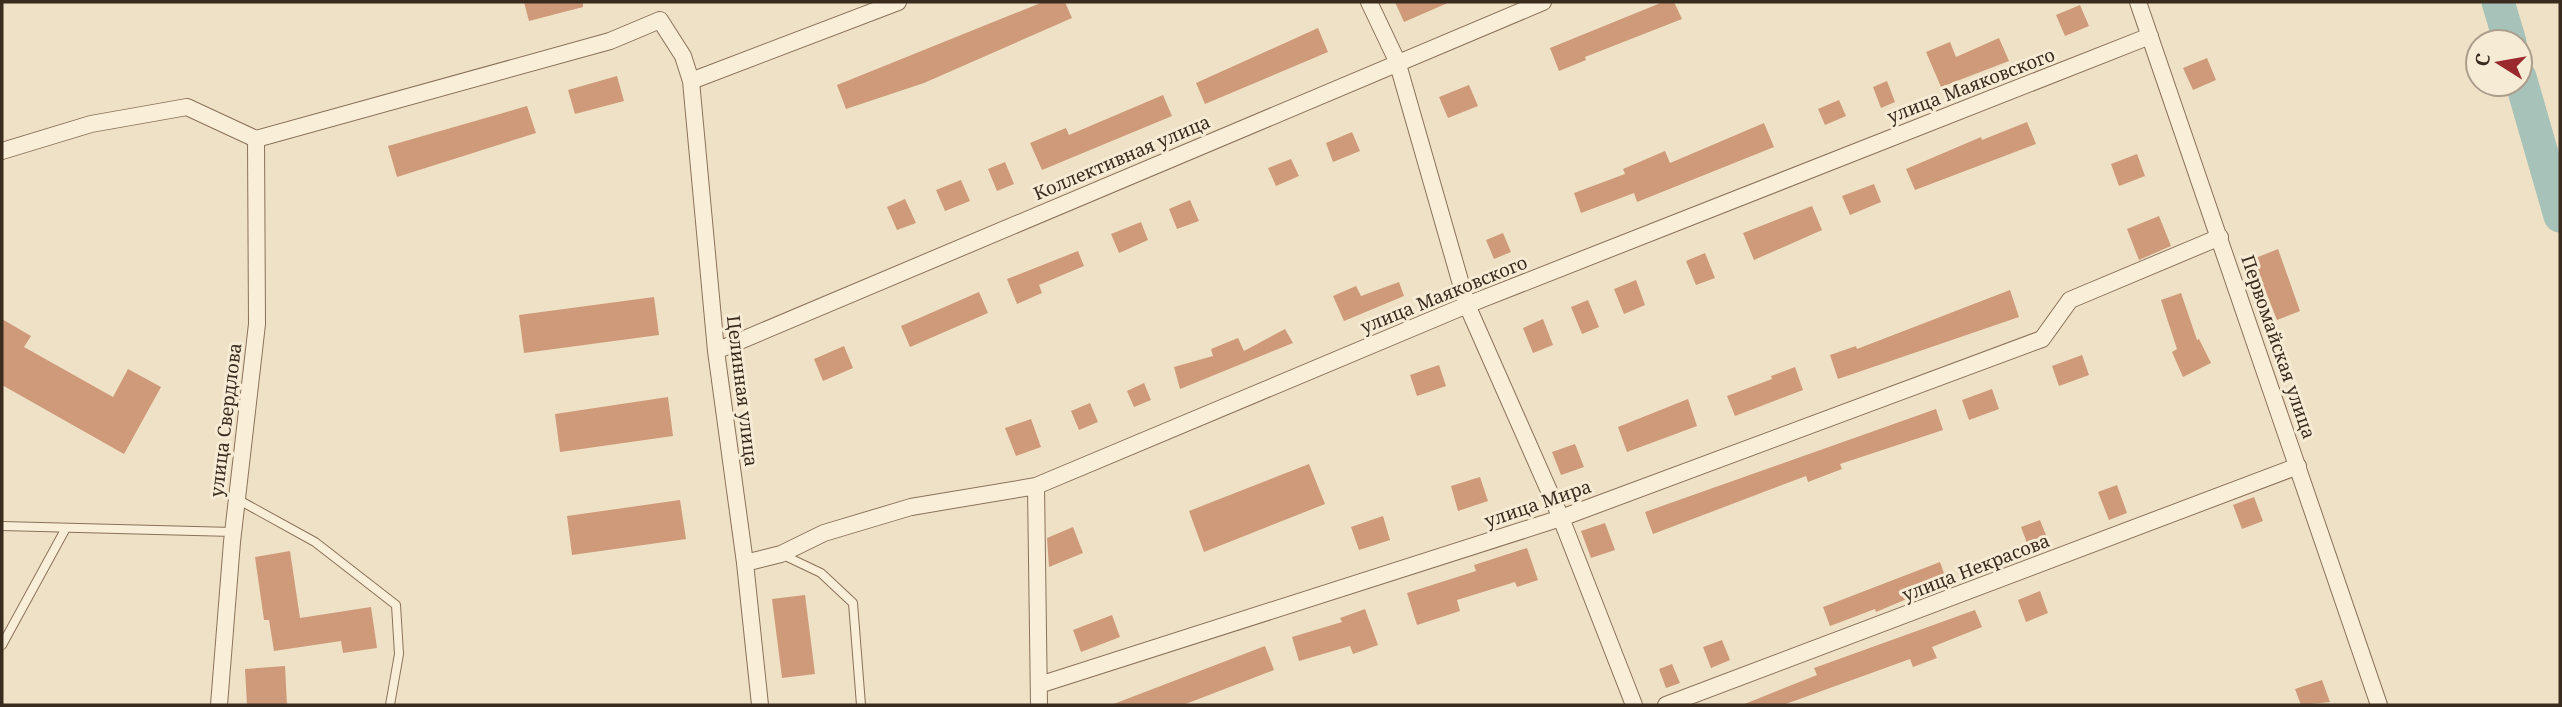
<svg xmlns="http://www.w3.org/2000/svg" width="2562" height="707" font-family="'Noto Serif',serif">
<rect width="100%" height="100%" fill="#efe1c5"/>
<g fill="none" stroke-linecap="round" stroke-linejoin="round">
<path stroke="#a7c2b9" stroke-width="33" d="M2498,2L2510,42
M2520,77L2560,216"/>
</g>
<path fill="#ce9a7a" d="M524,2H583V7L529,21Z
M1043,2H1065L1072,18L924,83L846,109L837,85Z
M1395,2H1450L1404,22Z
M1663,2H1674L1682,19L1585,57L1586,60L1559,71L1550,48Z
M2080,5L2089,26L2065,36L2056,15Z
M1318,28L1328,52L1205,104L1196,83Z
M1999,38L2009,61L1941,87L1926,52L1950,42L1956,57Z
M2207,58L2216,80L2193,90L2183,68Z
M617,76L624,101L575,114L568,90Z
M1887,81L1895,102L1881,108L1873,87Z
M1469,85L1478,106L1448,118L1439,97Z
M1163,95L1172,116L1042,170L1030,143L1066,128L1069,135Z
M1839,100L1846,116L1825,125L1818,109Z
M527,106L536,133L397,177L388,146Z
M2027,122L2036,144L1915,190L1906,169L1981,137L1982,140Z
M1764,123L1774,147L1637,202L1634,193L1581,213L1574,193L1625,174L1623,169L1665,151L1670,163Z
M1352,132L1360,151L1333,162L1326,143Z
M2137,154L2145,176L2119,186L2111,164Z
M1291,159L1299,176L1276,186L1268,168Z
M1005,162L1014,184L997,191L988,169Z
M961,180L970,201L945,211L936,190Z
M1874,184L1881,202L1850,215L1842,196Z
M905,199L916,223L897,230L887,207Z
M1190,200L1199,221L1177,229L1169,209Z
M1812,206L1822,230L1754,260L1743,233Z
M2159,216L2171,246L2139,260L2127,229Z
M1141,222L1148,240L1119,253L1111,234Z
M1503,233L1511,252L1494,259L1486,240Z
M2278,249L2300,311L2277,320L2253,259Z
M1078,251L1084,266L1039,285L1042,293L1017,304L1007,279Z
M1705,253L1715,278L1696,285L1686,261Z
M1636,280L1645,305L1624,314L1614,289Z
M1399,282L1404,296L1344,321L1333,296L1356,286L1361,296Z
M2010,290L2019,317L1838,379L1830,355L1856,346L1857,349Z
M979,292L988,313L910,347L901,326Z
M2181,293L2197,340L2199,339L2211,363L2183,377L2172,352L2177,349L2161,300Z
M654,297L659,335L524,353L519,315Z
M1588,300L1599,327L1582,334L1571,307Z
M2,319L31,336L24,347L113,397L128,369L161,387L124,454L2,385Z
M1543,319L1553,345L1533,353L1523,328Z
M1285,329L1293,343L1180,389L1174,367L1213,356L1211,349L1238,338L1244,351Z
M844,346L853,368L823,381L814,359Z
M2082,355L2089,375L2059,386L2052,366Z
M1439,365L1446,386L1417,396L1410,375Z
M1795,367L1803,390L1735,416L1727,396L1772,379L1771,376Z
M1144,383L1151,400L1134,407L1127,391Z
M1992,389L1999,409L1969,420L1962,400Z
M668,397L673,436L560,452L555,414Z
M1688,399L1697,426L1627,452L1618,427Z
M1090,403L1098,422L1079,430L1071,411Z
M1936,409L1943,430L1840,464L1842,469L1808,482L1806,476L1653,534L1645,512Z
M1031,419L1041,447L1016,456L1005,428Z
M1575,444L1584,467L1561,475L1552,452Z
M1309,464L1325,504L1204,552L1189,511Z
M1480,477L1488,501L1458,511L1451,486Z
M2117,485L2127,513L2109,520L2098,492Z
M2254,497L2263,521L2242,529L2233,505Z
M680,500L686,539L572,555L567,516Z
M1383,516L1390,540L1359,550L1351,527Z
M2040,520L2049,543L2030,551L2021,527Z
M1605,523L1615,550L1591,558L1581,531Z
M1073,527L1083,553L1049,567L1047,538Z
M1527,548L1538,580L1517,587L1515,582L1457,600L1460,611L1417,625L1407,593L1476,571L1474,565Z
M290,551L300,618L371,607L377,648L343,653L341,641L274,651L269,620H264L255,557Z
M1940,562L1947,582L1876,612L1875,609L1830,626L1823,607Z
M2040,591L2048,613L2026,622L2018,600Z
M805,595L815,674L782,678L772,599Z
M1365,609L1378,645L1353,654L1350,646L1299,661L1292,637L1342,622L1340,618Z
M1975,610L1982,627L1932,647L1937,658L1913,667L1910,659L1783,705H1742L1817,675L1814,668Z
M1112,615L1120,637L1081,652L1073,630Z
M1722,640L1730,660L1711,668L1703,647Z
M1265,646L1274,670L1183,705H1111Z
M1672,664L1680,683L1666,688L1659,669Z
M285,666L287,705H247L245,669Z
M2322,680L2330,702L2301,705L2295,689Z"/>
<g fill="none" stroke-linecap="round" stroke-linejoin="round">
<g stroke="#8a725a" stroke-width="10">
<path id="service" d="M237,499L315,542L396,605L399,654L390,705
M2,526L233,532
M781,554L821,573L853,603L861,705
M2,645L66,528"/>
</g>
<g stroke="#8a725a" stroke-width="18">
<path id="minor" d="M1369,2L1397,61L1467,305L1561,518L1634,705
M2138,2L2379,705
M691,81L898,2
M2,151L91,124L187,107L256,139L610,41L660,20L683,56L691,81L716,351L745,563L760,705
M716,351L1543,2
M1036,486L1039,705
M745,563L781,554L824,533L911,507L1036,486L1467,305L2150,36
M1039,685L1561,518L2042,339L2070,300L2220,237
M219,705L232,542L257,324L256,139
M1666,705L2298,466"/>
</g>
<use href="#service" stroke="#f9eed8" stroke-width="8"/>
<use href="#minor" stroke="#f9eed8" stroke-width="16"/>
</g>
<g text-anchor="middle" stroke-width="6" stroke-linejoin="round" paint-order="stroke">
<g font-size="18" fill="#3a2b1f" stroke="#f6ebd5">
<text transform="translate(1971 86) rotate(-21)" y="6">улица Маяковского</text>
<text transform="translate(1122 158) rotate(-23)" y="6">Коллективная улица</text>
<text transform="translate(1444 295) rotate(-22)" y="6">улица Маяковского</text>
<text transform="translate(2278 347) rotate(71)" y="6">Первомайская улица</text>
<text transform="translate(742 391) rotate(83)" y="6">Целинная улица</text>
<text transform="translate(226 420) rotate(-83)" y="6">улица Свердлова</text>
<text transform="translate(1538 504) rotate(-19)" y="6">улица Мира</text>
<text transform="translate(1976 568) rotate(-21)" y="6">улица Некрасова</text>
</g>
</g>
<rect width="2562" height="707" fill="none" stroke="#3a2b1f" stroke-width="7"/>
<g transform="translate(2499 63) rotate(281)"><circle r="33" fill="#f6ebd5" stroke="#ab9e8c" stroke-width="2"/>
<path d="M0-5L12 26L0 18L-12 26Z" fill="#9a292e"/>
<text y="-10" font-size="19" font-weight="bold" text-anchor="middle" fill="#3a2b1f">С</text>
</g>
</svg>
